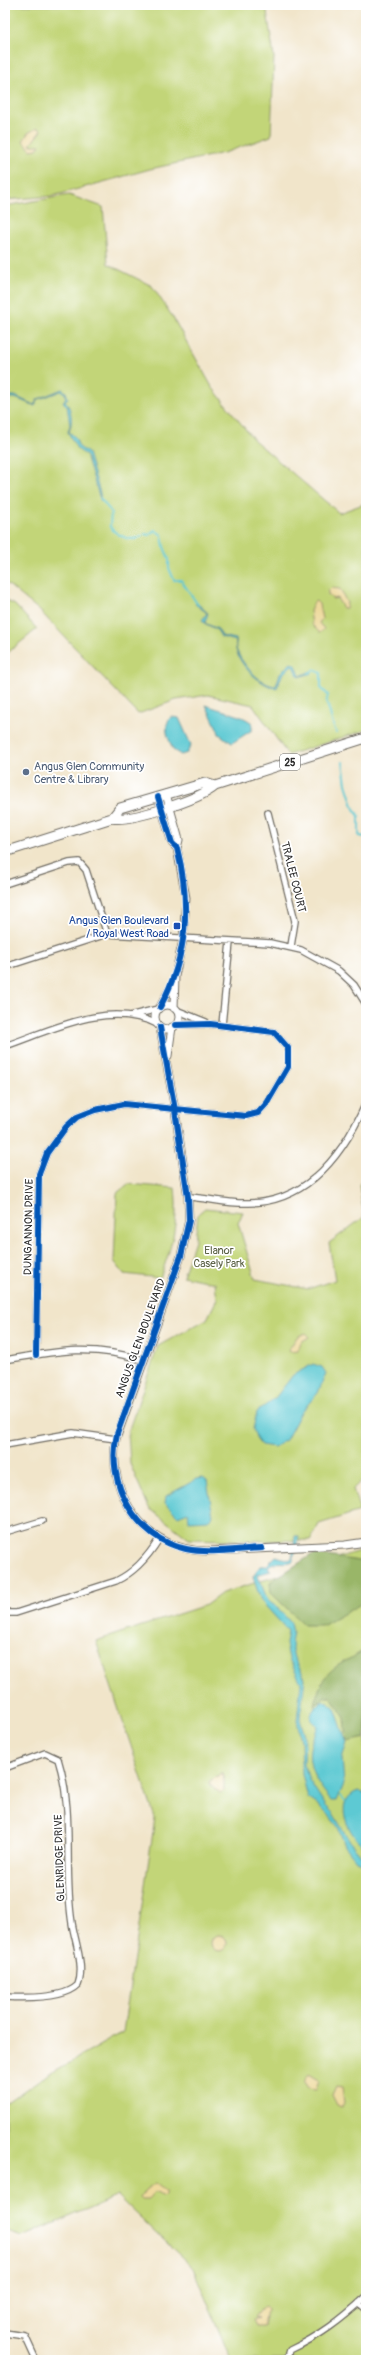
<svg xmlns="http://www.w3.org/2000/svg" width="371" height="2365" font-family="Pangolin,sans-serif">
<rect width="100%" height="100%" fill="#fff"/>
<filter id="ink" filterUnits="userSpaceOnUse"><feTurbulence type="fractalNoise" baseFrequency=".025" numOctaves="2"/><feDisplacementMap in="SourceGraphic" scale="8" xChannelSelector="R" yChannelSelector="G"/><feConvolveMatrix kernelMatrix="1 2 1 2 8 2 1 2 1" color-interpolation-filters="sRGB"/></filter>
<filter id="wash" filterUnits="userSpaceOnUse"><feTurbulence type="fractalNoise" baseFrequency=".012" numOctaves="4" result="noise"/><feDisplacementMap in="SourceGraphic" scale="16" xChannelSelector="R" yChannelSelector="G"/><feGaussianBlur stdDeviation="0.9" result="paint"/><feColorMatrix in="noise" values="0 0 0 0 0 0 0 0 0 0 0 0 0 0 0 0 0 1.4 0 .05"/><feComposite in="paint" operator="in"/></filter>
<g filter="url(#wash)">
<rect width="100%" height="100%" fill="#f1e5ca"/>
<path fill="#c2d578" stroke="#768052" d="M5,5H266L274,57L271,136L224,153L150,169L53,196L5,200Z
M69,195L103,207L108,264L152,286L172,316L212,387L254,440L339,513L366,503V730L288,755L253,705L208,695L176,700L138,714L40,611L5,582V206Z
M5,600L15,605L37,629L5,655Z
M366,1174V1476L353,1489L360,1511L319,1524L311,1540L266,1541L189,1539L149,1508L130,1464L128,1432L158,1346L207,1319L217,1299L215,1283L183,1276L195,1240L198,1214L205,1208L243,1212L238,1223L255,1279L308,1289L335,1280L329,1243L364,1217L359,1185Z
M128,1184L175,1188C179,1223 172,1245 160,1278L124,1274L114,1261L117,1193Z
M366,1549V2360H231L193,2268L118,2196L22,2237L5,2231V2104L39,2080L123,2032L155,1818L96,1641L206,1605L222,1593Z"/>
<path fill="#99b668" stroke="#62704a" d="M313,1554L366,1562V1593L361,1604L324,1625H304L271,1593L270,1582Z
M366,1649V1738L347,1742L345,1718L331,1697H324L315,1706C321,1668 336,1668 366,1649Z"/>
<path fill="#eeda9e" stroke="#8c8264" d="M37,128L41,130L40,132L30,145H40L37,149L31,150L23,141L28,133Z
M331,588L340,589L347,603L346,608H343L337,598L333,599L328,595V591Z
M316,601L319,604L322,619L319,623L324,629L320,633L312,625L310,611L314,602Z
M305,1333L309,1337L301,1342L298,1351L290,1352L289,1349L297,1337Z
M222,1773L224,1779V1791L220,1793L211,1785L210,1781Z
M211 1943a8 8 0 1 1 16 0a8 8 0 1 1-16 0Z
M309,2074L319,2080L316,2089L308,2088L304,2082Z
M336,2086L342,2087L344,2103L341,2107L337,2105L332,2095Z
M155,2183L165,2191V2195L163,2197L155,2192L148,2200H142L140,2198L145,2190Z
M264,2306L267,2310L264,2326H256L253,2320L259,2318L255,2317Z"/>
<path fill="#5dc9d3" stroke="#447a7f" d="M62,389L66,392L68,398L65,401C72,408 73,423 69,432L75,437L79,447L88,453L100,493L101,502L86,455L77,449L68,432L70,425L67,406L63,402L66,397L65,393L61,391L37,400L35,406L15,398H5V396H15L34,405L38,399Z
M197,603L208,613L205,623L218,629L222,636L236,639C237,643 235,644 236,648C240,662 261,686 276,686L280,673L291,663L296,665L300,676L311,671L312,673L299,677L292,665L282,675L277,688C260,687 231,658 236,641L221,637L217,630L204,623L202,620L207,613L195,604Z
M206,705C219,710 243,715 252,723V730L232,743L219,734L218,730Z
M171,717L179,718L191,745L187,753L181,755L173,750C169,739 162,727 171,717Z
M313,1364L322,1367L326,1373L318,1393L301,1412L286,1440L274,1447L261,1445L257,1440L253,1429L257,1412L276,1397L293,1375Z
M203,1478L207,1481L213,1516L208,1520L189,1521L188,1512L178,1516L165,1503L166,1496L197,1479Z
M295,1536H299L293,1561C285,1565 274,1559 268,1567L271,1571L259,1574L258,1576L268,1601L277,1607L291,1623L293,1632L291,1644L294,1658L305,1678L300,1719L305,1736L304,1764L309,1780L326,1806L333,1813L350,1842L366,1861V1866L356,1860L345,1846L338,1827L330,1817L318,1805L308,1798L302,1774L301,1741L297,1720L301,1683L289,1659L286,1644L288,1631L261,1601L253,1577L260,1566H266L276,1556L289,1560L292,1558Z
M323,1701L328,1702L335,1708L347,1743L342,1758L344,1784L337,1801H332C318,1785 305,1766 311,1744C312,1738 316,1733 318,1726C316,1724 312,1722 311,1719C308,1714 319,1703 323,1701Z
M358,1791L366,1794V1848C349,1836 331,1801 358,1791Z"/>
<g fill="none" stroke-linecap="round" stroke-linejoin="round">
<path stroke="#5dc9d3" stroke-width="2" d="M100,498L111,512L110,527C119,537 133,544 145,534L149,535L155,530L162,535L164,547L169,559V568L174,580H181L198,605
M309,673L314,670L321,673V688L328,695L326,703C332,712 329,720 337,733
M343,762L346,784L354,809L359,816V836L366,837
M341,1796L345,1801"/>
</g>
</g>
<g filter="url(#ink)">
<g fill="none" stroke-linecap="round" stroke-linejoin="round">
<g stroke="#706c63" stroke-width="8">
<path id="minor" d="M268,813L295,921L291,946
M5,884L69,863L79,862L86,870L107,934
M5,967L107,934L270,943L301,950L339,971L354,985L366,1004
M176,1010L206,1022
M133,1015L158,1009
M222,1025L230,942
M5,1046C52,1030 108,1000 157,1024
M188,1197C208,1198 228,1204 249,1203C308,1202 344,1153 366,1103
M36,1355L39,1174L47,1153L66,1127L77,1117L95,1110L124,1104L246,1116L258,1113L267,1103L288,1067V1048L274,1032L210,1024L175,1025
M5,1360C57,1351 91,1344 143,1360
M5,1445L73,1433L116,1439
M5,1532L42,1521
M5,1610L9,1613H16L116,1581C135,1572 148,1557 159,1539
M5,1768L45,1753L58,1759C75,1813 63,1868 72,1923C75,1942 85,1967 78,1985C64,1999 24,1998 5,1997
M359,2303L366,2309
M5,2333L25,2336L36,2360
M287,2360L290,2350C320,2336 341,2320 366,2297"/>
</g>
<g stroke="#706c63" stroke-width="9">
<path id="tertiary" d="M166,794L179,840L177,848
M158,797L172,843L177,848L186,898L183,940L175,976L174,1008
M155 1017a12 12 0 1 1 24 0a12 12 0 1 1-24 0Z
M160,1007L174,980
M160,1027L175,1110L188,1197L189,1220L181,1256L116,1439C106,1496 148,1552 208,1551L345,1545L366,1542
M168,1056L172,1027"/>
</g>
<g stroke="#706c63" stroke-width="11">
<path id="primary" d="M112,818L120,808L205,783L215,786
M5,852L112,818C131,822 200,799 215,786L366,738"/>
</g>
<use href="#minor" stroke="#fff" stroke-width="5.5"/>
<use href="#tertiary" stroke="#fff" stroke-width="7"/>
<use href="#primary" stroke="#fff" stroke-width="9"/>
<g stroke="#fff" stroke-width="8">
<path id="cycleway" d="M158,797L172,843L177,848C191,904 188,955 160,1007
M160,1027L175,1110L188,1197L189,1220L181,1256L117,1434C105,1483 136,1539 186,1549C210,1554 238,1549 262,1548
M36,1355L39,1174L47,1153L66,1127L77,1117L95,1110L124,1104L246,1116L258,1113L267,1103L288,1067V1048L274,1032L210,1024L175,1025"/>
</g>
<use href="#cycleway" stroke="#0057b8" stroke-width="6"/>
</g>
</g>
<circle fill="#5c6f8a" stroke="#fff" stroke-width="1.5" cx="26" cy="772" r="4"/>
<rect fill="#1a4fb4" stroke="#fff" stroke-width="1.5" x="173" y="922" width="8" height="8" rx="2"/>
<g text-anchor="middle" stroke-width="3.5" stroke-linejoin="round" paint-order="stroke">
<rect fill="#fff" stroke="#6b6b6b" stroke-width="1" x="280" y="754" width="20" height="16" rx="3"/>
<g font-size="10" font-weight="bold" fill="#2b2b2b">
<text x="290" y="766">25</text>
</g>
<g font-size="11" fill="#4e5e75" stroke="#fff" text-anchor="start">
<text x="34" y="770">Angus Glen Community<tspan x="34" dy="13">Centre &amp; Library</tspan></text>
</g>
<g font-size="11" fill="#2b2b2b" stroke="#fff">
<text transform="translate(294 877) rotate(76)" y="4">TRALEE COURT</text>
<text transform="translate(28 1227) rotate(-89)" y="4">DUNGANNON DRIVE</text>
<text transform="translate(140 1338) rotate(-70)" y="4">ANGUS GLEN BOULEVARD</text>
<text transform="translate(59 1858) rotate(-92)" y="4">GLENRIDGE DRIVE</text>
</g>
<g font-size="11" fill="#164399" stroke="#fff" text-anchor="end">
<text x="169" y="924">Angus Glen Boulevard<tspan x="169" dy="13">/ Royal West Road</tspan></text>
</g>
<g font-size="11" fill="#585e42" stroke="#fff">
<text x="219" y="1254">Elanor<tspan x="219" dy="13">Casely Park</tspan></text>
</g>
</g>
<rect width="371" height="2365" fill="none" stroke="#fff" stroke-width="20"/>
</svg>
